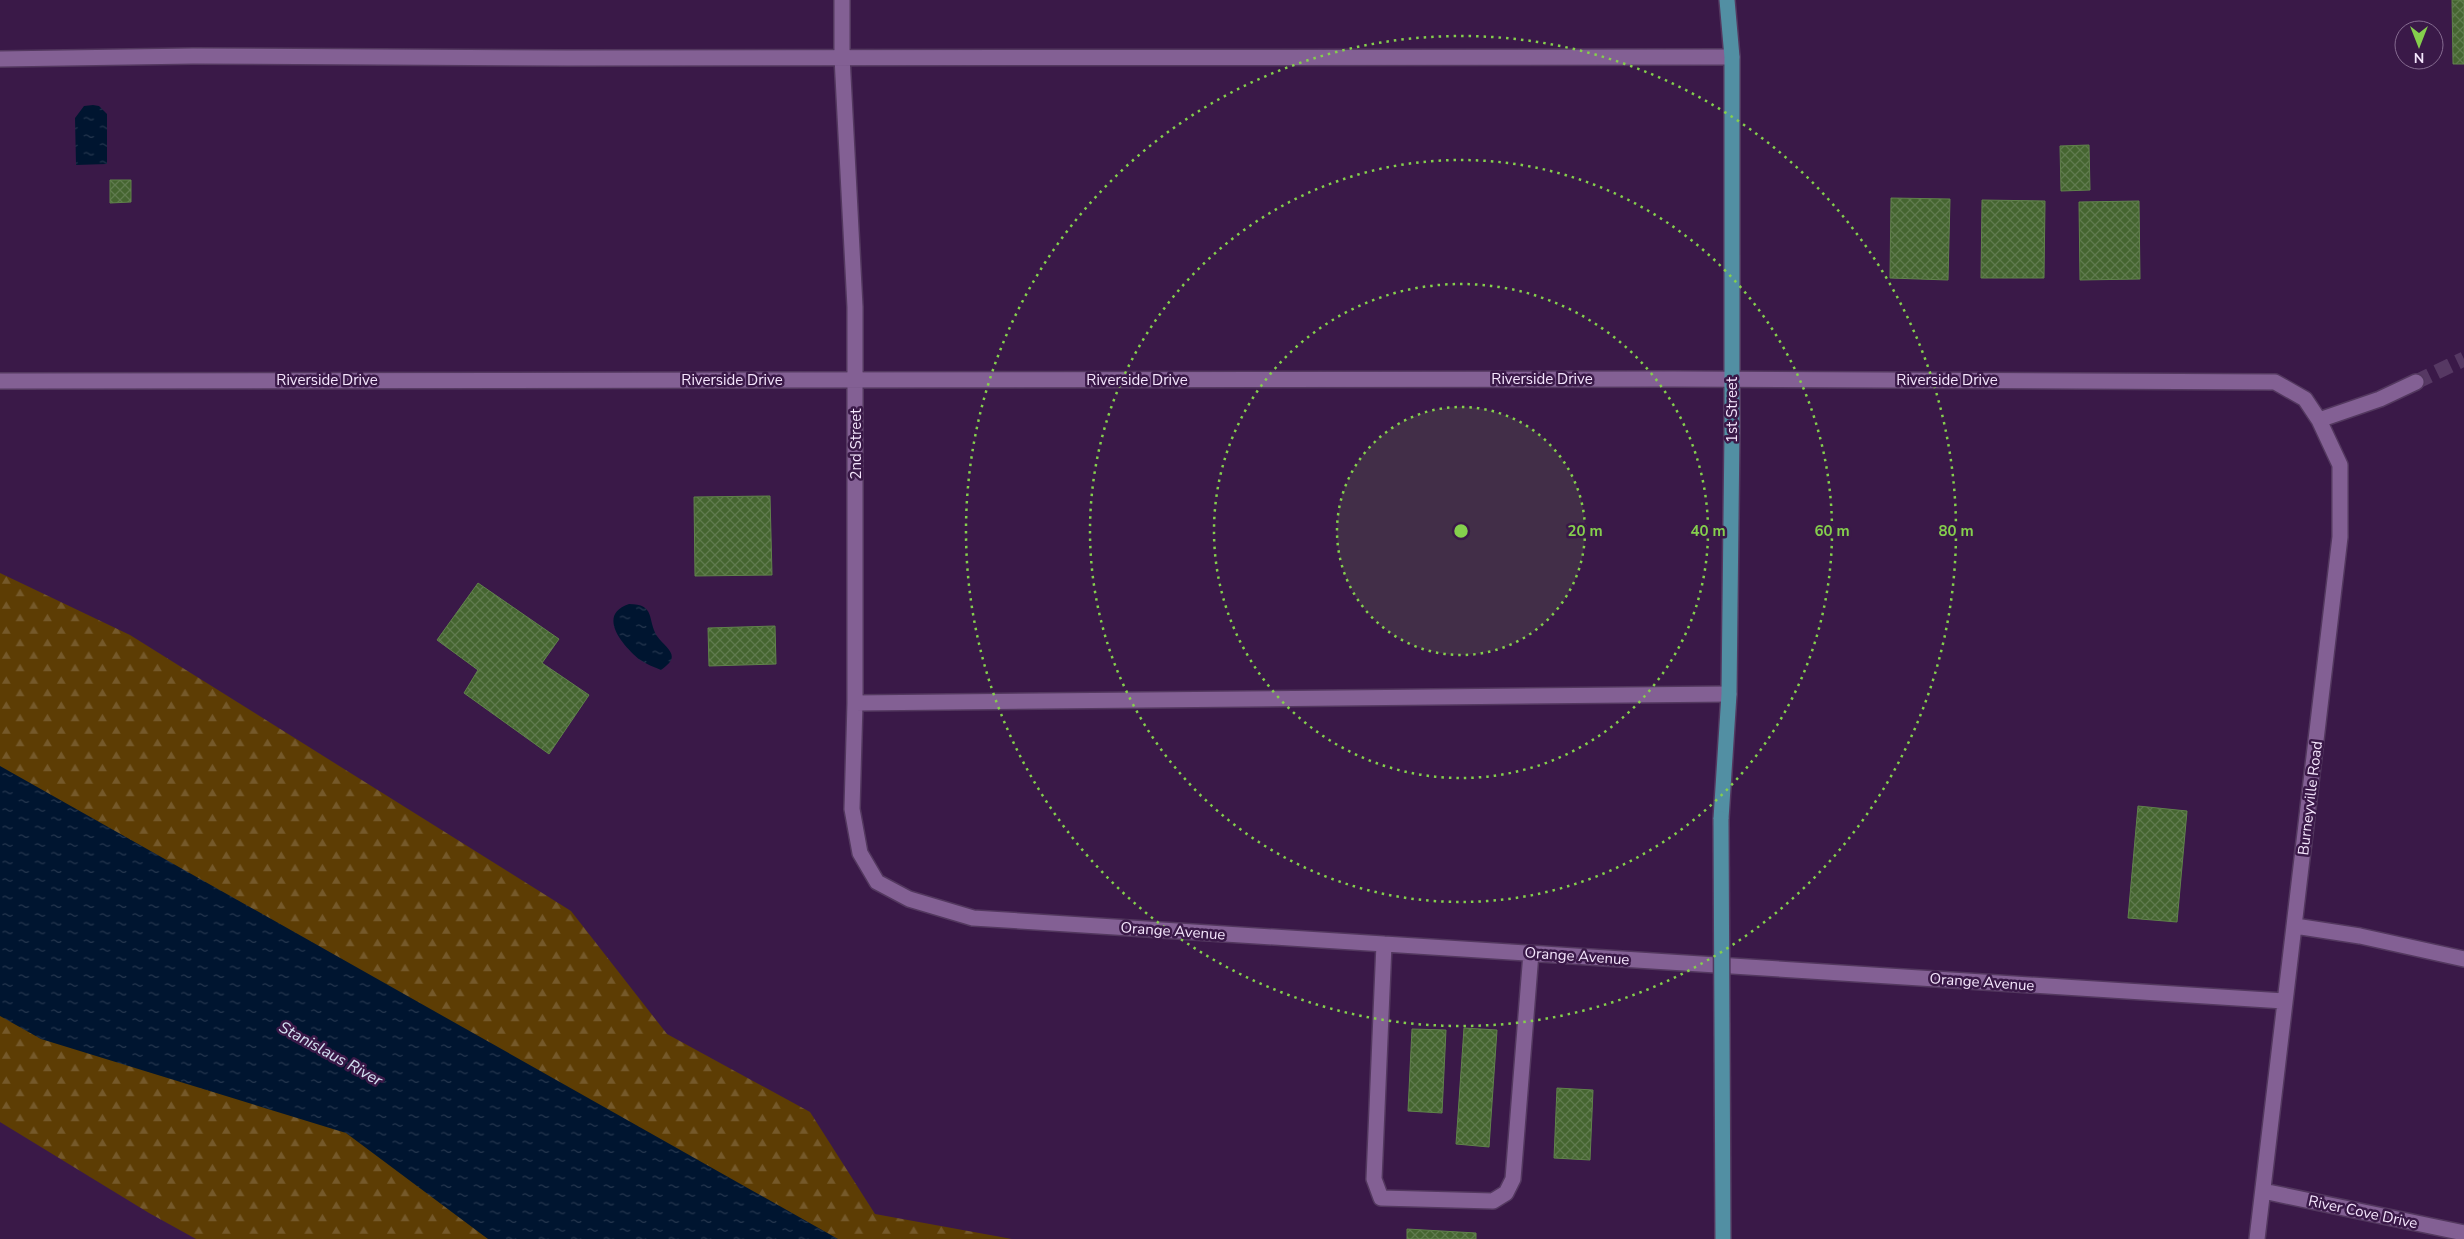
<svg xmlns="http://www.w3.org/2000/svg" width="2464" height="1239" font-family="'Nunito Sans',sans-serif">
<defs>
<pattern id="forest-firs" width="22" height="20" patternUnits="userSpaceOnUse" patternTransform="scale(1.25)"><rect width="22" height="20" fill="#5d3d04"/><path d="M5 1l3.5 6h-7zM16 11l3.5 6h-7z" fill="#75592a"/></pattern>
<pattern id="water-ripples" width="26" height="14" patternUnits="userSpaceOnUse" patternTransform="scale(1.25)"><rect width="26" height="14" fill="#001530"/><path d="M2 4q2-2 4 0t4 0M15 11q2-2 4 0t4 0" fill="none" stroke="#26374f"/></pattern>
<pattern id="building-cross-hatch" width="8" height="8" patternUnits="userSpaceOnUse" patternTransform="scale(1.25)"><rect width="8" height="8" fill="#456530"/><path d="M0 0l8 8M0 8l8-8" fill="none" stroke="#607b4f"/></pattern>
</defs>
<rect width="100%" height="100%" fill="#3a1948"/>
<path fill="url(#forest-firs)" d="M0,573L130,635L571,911L667,1034L810,1112L875,1214L1012,1239H196L149,1213L0,1122Z"/>
<path fill="url(#water-ripples)" d="M93,105L99,106L107,114V164L76,165L75,118L84,106Z
M629,604C656,604 647,620 657,636C666,649 683,655 661,670C654,667 646,664 640,660C623,646 596,615 629,604Z
M0,766L838,1239H488L346,1133L41,1039L0,1016Z"/>
<path fill="url(#building-cross-hatch)" stroke="#60824b" d="M2452,0H2464V64H2453Z
M2089,145L2090,190L2061,191L2060,146Z
M110,180H131V202L110,203Z
M1891,198L1950,199L1948,280L1890,278Z
M1982,200L2045,201L2044,278H1981Z
M2139,201L2140,279L2080,280L2079,202Z
M770,496L772,575L695,576L694,497Z
M478,583L559,639L542,663L589,695L549,754L464,693L478,670L437,640Z
M775,626L776,664L709,666L708,628Z
M2138,806L2187,811L2177,922L2128,918Z
M1464,1028L1497,1030L1489,1147L1456,1144Z
M1412,1029L1446,1030L1442,1113L1408,1111Z
M1557,1088L1593,1090L1590,1160L1554,1158Z
M1407,1229L1476,1233V1239H1407Z"/>
<g fill="none" stroke-linecap="round" stroke-linejoin="round">
<path stroke="#563863" stroke-width="15" stroke-dasharray="15 8" stroke-linecap="butt" d="M2416,382L2464,359"/>
<g stroke="#53385f" stroke-width="18">
<path id="minor" d="M842,0V57L855,307V703L852,809L860,853L877,882L909,899L973,918L2284,1001
M0,59L193,56L568,58L1732,57
M0,381L1674,379L2275,382L2305,399L2319,420L2340,465V537L2257,1239
M2319,420L2380,399L2416,382
M855,703L1729,694
M2295,926L2360,936L2464,959
M1384,944L1374,1179L1381,1198L1493,1201L1506,1193L1513,1179L1531,953
M2263,1191L2464,1233"/>
</g>
<g stroke="#53385f" stroke-width="18">
<path id="major" d="M1721,819L1729,694L1732,431V57L1727,0"/>
</g>
<use href="#minor" stroke="#836094" stroke-width="15"/>
<use href="#major" stroke="#528fa3" stroke-width="15"/>
<g stroke="#53385f" stroke-width="18" stroke-linecap="butt">
<path id="major-bridge" d="M1721,819L1723,1239"/>
</g>
<use href="#major-bridge" stroke="#528fa3" stroke-width="15"/>
</g>
<circle cx="1461" cy="531" r="124" fill="#85cf4d" fill-opacity=".12"/>
<g fill="none" stroke="#85cf4d" stroke-width="2.5" stroke-dasharray="2.5 5">
<circle cx="1461" cy="531" r="124"/>
<circle cx="1461" cy="531" r="247"/>
<circle cx="1461" cy="531" r="371"/>
<circle cx="1461" cy="531" r="495"/>
</g>
<g text-anchor="middle" stroke-width="5" stroke-linejoin="round" paint-order="stroke">
<g font-size="15" fill="#f5e6fd" stroke="#3a1948">
<text x="1542" y="384">Riverside Drive</text>
<text x="327" y="385">Riverside Drive</text>
<text x="732" y="385">Riverside Drive</text>
<text x="1137" y="385">Riverside Drive</text>
<text x="1947" y="385">Riverside Drive</text>
<text transform="translate(1732 410) rotate(-90)" y="5">1st Street</text>
<text transform="translate(856 444) rotate(-90)" y="5">2nd Street</text>
<text transform="translate(2310 798) rotate(-83)" y="5">Burneyville Road</text>
<text transform="translate(1173 931) rotate(4)" y="5">Orange Avenue</text>
<text transform="translate(1577 956) rotate(4)" y="5">Orange Avenue</text>
<text transform="translate(1982 982) rotate(4)" y="5">Orange Avenue</text>
<text transform="translate(2363 1212) rotate(12)" y="5">River Cove Drive</text>
</g>
<g font-size="16" font-style="italic" fill="#d4e1f2" stroke="#3a1948">
<text transform="translate(331 1053) rotate(29)" y="6">Stanislaus River</text>
</g>
</g>
<circle cx="1461" cy="531" r="8" fill="#85cf4d" stroke="#3a1948" stroke-width="2.5"/>
<g font-size="15" text-anchor="middle" font-weight="bold" fill="#85cf4d" stroke="#3a1948" stroke-width="5" stroke-linejoin="round" paint-order="stroke">
<text x="1585" y="536">20 m</text>
<text x="1708" y="536">40 m</text>
<text x="1832" y="536">60 m</text>
<text x="1956" y="536">80 m</text>
</g>
<g transform="translate(2419 45) rotate(180)"><circle r="24" fill="#3a1948" stroke="#856b90"/>
<path d="M0-4L9 19L0 12L-9 19Z" fill="#85cf4d"/>
<text y="-8" font-size="14" font-weight="bold" text-anchor="middle" fill="#f5e6fd">N</text>
</g>
</svg>
